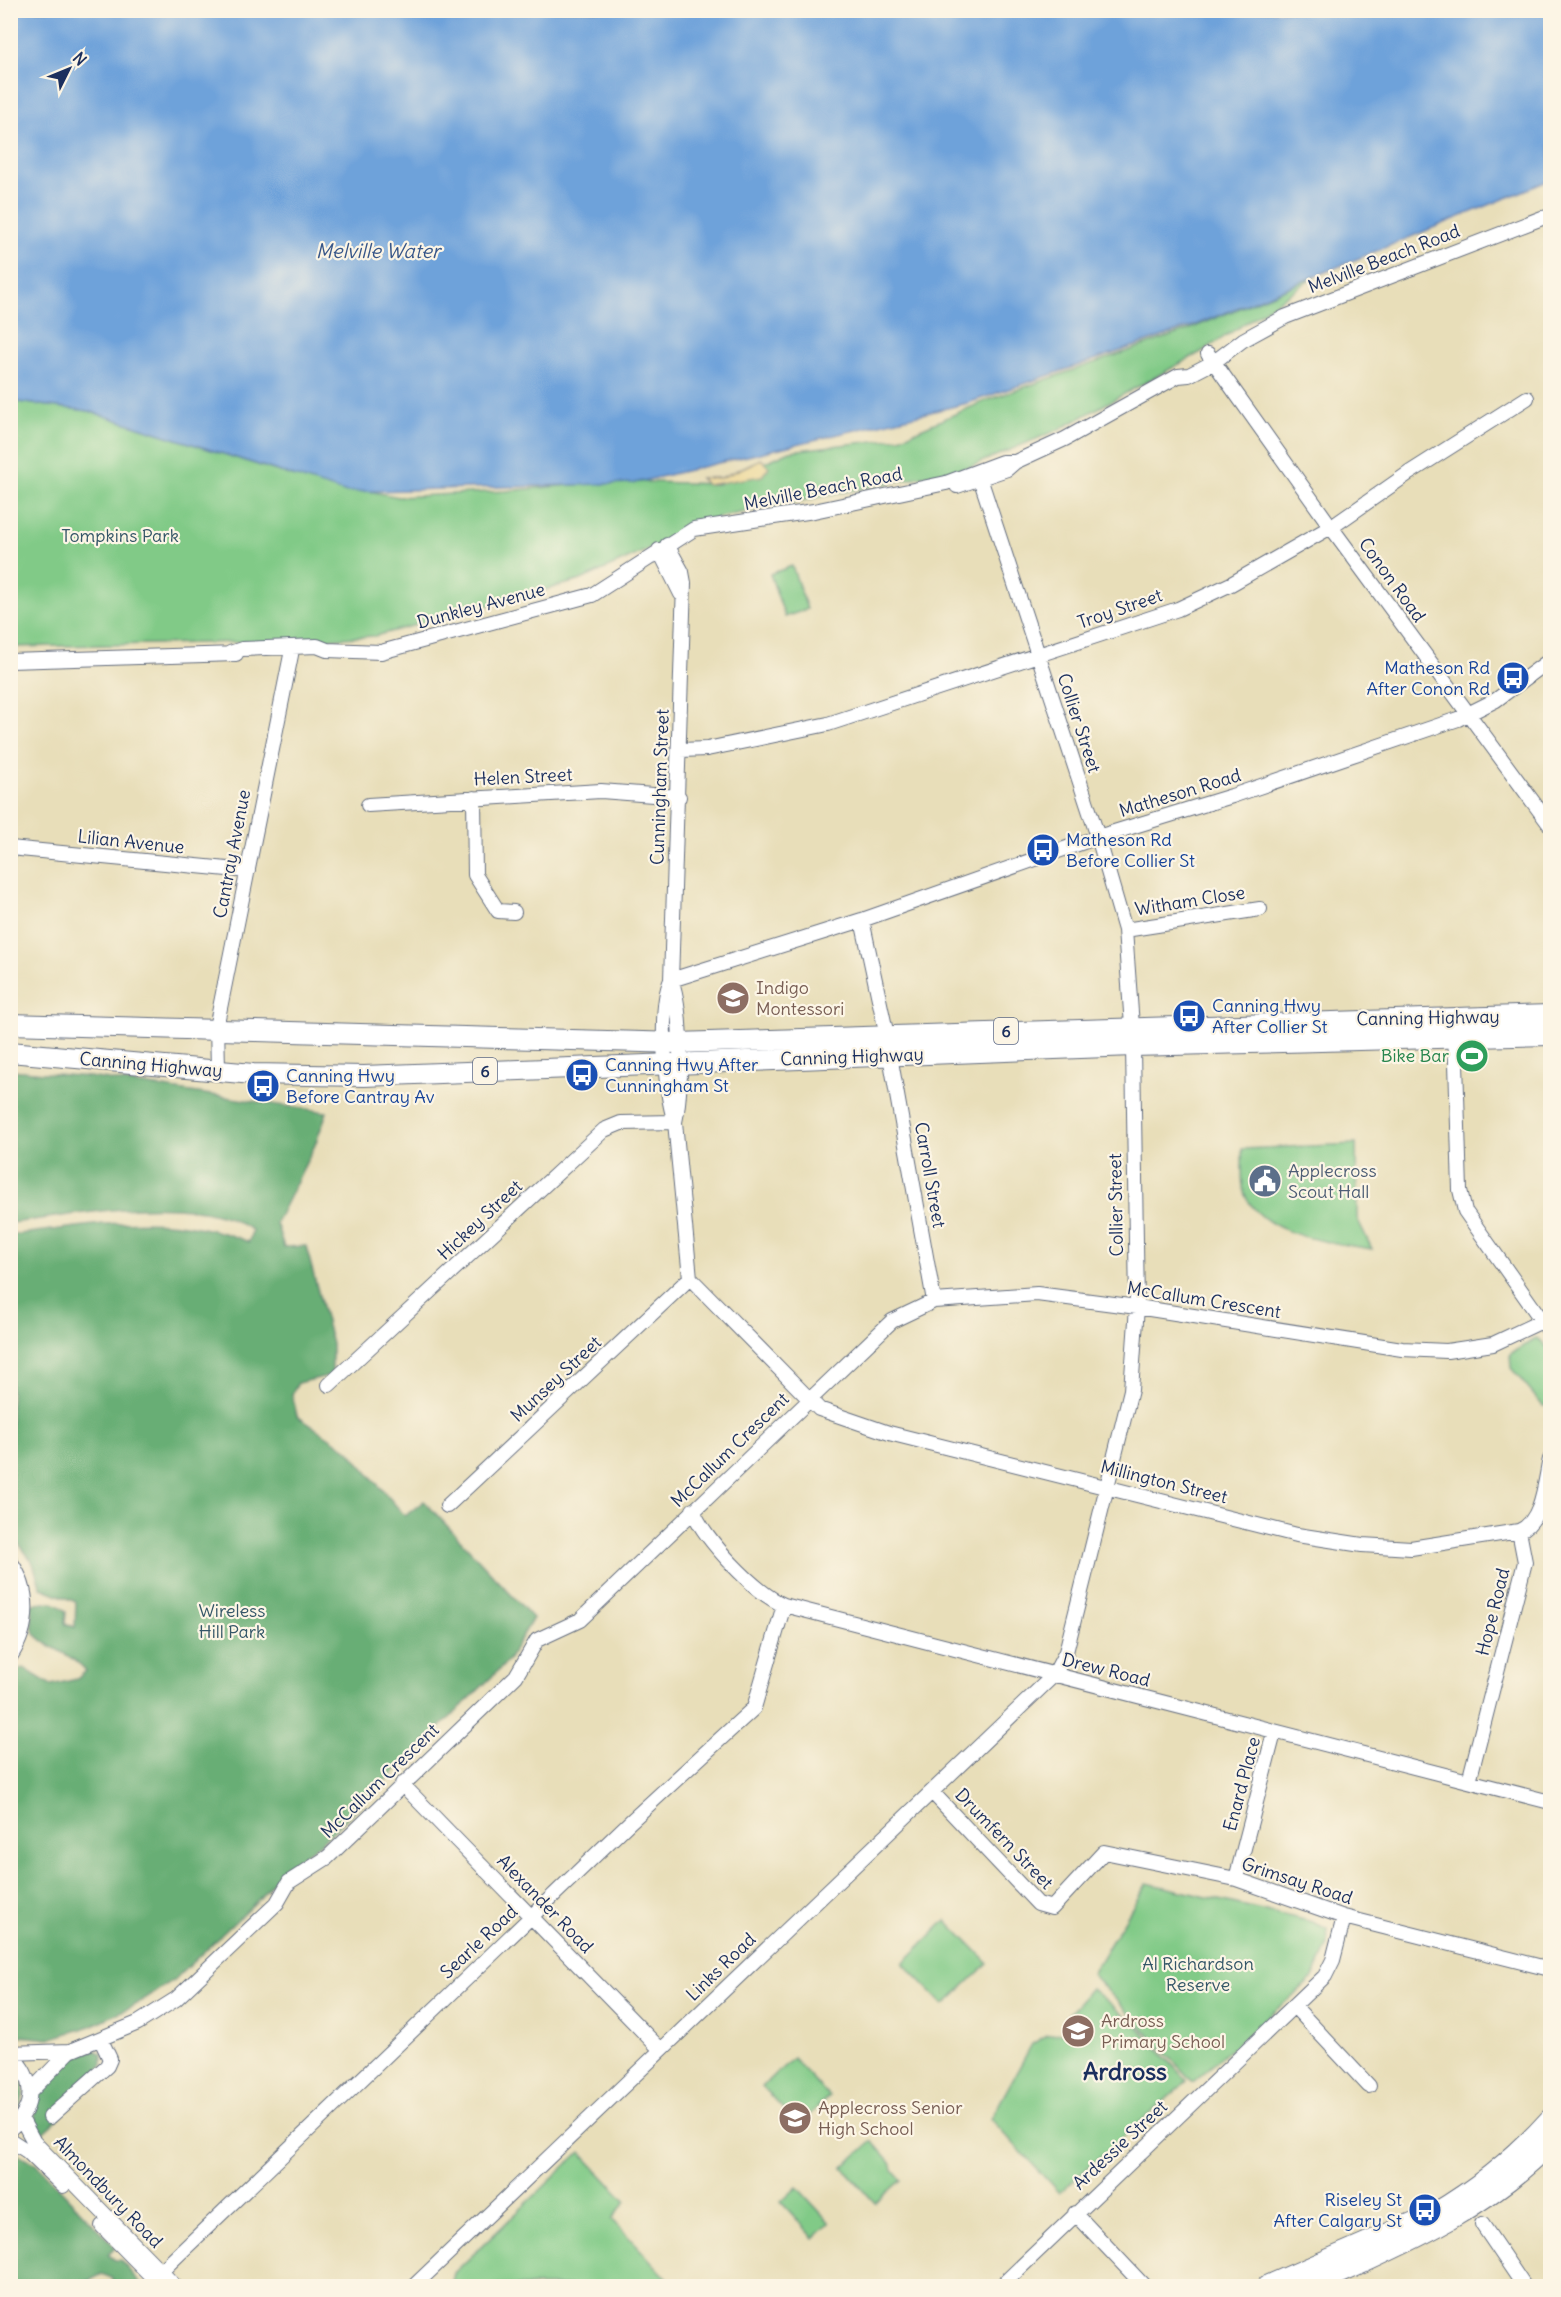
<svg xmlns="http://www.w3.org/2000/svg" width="1561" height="2297" font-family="Delius,sans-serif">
<rect width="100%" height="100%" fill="#fcf5e5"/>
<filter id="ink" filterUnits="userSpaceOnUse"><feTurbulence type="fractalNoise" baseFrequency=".0167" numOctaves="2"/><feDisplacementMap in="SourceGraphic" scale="12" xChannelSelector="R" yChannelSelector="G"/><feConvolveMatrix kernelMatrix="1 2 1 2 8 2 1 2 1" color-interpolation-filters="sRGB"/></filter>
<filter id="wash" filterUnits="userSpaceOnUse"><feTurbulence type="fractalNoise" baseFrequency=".008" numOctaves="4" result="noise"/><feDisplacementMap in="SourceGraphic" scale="24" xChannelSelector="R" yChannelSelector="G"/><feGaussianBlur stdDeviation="1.35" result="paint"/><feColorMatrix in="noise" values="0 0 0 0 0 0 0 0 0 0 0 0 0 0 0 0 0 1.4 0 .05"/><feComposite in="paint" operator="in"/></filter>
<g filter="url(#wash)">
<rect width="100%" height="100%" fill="#e8deb9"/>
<path fill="#81ca87" stroke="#4e7c72" stroke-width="1.5" d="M1316,276L1203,351L1060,429L969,467L720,517L581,580L375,636L293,641L11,647L10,401L89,411L292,476L399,497L506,491L616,481L718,484L790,451L900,438L985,401L1188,330Z
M792,566L807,609L785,617L770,574Z
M1356,1144L1357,1218L1372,1249C1330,1242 1266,1238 1245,1195C1240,1183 1243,1162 1242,1149Z
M1536,1338C1559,1347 1551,1385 1550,1405L1543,1406L1511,1368L1510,1354Z
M1147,1883L1313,1922L1327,1929L1328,1944L1313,1978L1193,2082L1092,1974Z
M946,1920L988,1963L944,2005L903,1963Z
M1091,1988L1138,2027L1187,2081L1059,2193L991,2119L1032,2044L1047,2035L1067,2032V2016Z
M793,2058L829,2096L799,2125L762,2087Z
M872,2141L892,2164L893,2171L901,2180L875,2203L843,2167Z
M580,2152L626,2201L612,2219L674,2286H451L454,2273Z
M797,2187L830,2223L814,2238L781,2202Z"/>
<path fill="#68ae74" stroke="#426e69" stroke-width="1.5" d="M11,1070L89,1077L327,1112L315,1145L276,1223L284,1247L306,1246L332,1344V1375L298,1383L292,1394L297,1416L348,1450L405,1516L424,1501L533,1618L507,1662L340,1825L318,1845L284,1868L259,1899L175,1979L137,2004L91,2026L49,2039L11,2035V1671L24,1668L51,1685L77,1679L86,1671C74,1654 39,1645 33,1630C31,1623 32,1613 31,1605C43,1600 56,1601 66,1611L65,1624L75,1627L76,1602L41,1588L32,1561L11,1534V1235C95,1226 167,1208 249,1242L252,1230C244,1226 236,1220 227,1217C164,1196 75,1215 11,1223Z
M94,2050L102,2054V2065L57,2120L39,2136C24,2094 55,2061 94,2050Z
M10,2062C29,2085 27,2099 10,2122Z
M10,2149L37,2165L115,2247L108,2254L115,2260H120L143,2286H117L112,2278L102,2274L79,2286H11Z"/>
<path fill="#eeda9e" stroke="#84847e" stroke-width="1.5" d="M761,459L769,467L762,476L707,485L700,478H721Z"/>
<path fill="#6ea2da" stroke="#44689c" stroke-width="1.5" d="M11,10L1550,11V180L1193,326L968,403L635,483L344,492L89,411L11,401Z"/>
</g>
<g filter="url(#ink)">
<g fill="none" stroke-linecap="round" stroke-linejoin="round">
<g stroke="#636c7e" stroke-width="16">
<path id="minor" d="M1208,354L1331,527L1550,825
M978,472L1098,837L1125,930L1132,1026
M957,486L1007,469L1015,462L1065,439L1178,376L1189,375L1214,362L1243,340L1285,317L1542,218L1550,217
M667,545L682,572L684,583L671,980C658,1008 665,1092 675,1122L690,1278L819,1409L889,1433L1297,1535L1362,1545L1411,1548L1519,1531C1543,1521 1545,1481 1550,1459
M659,550L681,594
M230,653L242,649L317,646L327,650L381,652L592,595L694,529L814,511L946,483L1002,462H1015
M10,661L236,654
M681,750L707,749L828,724L1178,609L1231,584L1336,524L1409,473L1527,398
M474,798L475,875L498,911L514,912
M368,805L601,791L679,797
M10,848L248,871
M862,920L887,1036
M1125,930L1260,909
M671,980L862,920L1098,837L1232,796L1458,719L1496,700L1550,660
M671,980C683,1009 682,1090 675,1122
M1455,1031L1460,1190L1465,1211L1550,1332
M890,1056L934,1301
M218,1070L217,1023L291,655L289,647
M329,1385L604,1130L621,1123L675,1122
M447,1506L690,1278
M693,1510C702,1537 757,1595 784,1605L1550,1802
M10,1561C31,1590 30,1627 10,1657
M1469,1781L1525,1562L1519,1531
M402,1784L661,2050
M932,1792L1038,1904L1052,1908L1104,1852L1236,1879L1344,1917L1550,1969
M1236,1879L1274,1733
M1294,2006L1369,2086
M10,2053L70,2051L138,2023L176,1999L277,1903L289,1882L328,1857L516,1676L537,1640L580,1620L892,1321L934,1301L1037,1294L1137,1307L1402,1349L1447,1351L1493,1344L1542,1321
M10,2054C35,2078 37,2106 10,2129
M30,2092L70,2051
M50,2117L107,2066L110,2059L101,2040
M21,2118L34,2142L175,2286
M10,2140L27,2151L63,2186
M1075,2213L1144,2286
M1482,2224L1524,2286
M102,2226L161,2286
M153,2279L630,1822L754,1708L784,1605
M414,2286L1054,1675L1066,1652L1131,1390L1137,1307L1133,1046
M1001,2286L1325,1976L1333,1960L1344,1917"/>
</g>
<g stroke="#636c7e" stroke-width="22">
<path id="highway" d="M10,1024L678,1043L1550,1015
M10,1052L253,1074L364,1076L1133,1046L1550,1035
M1267,2286L1435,2213C1479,2187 1516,2157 1550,2119
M1312,2286C1400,2246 1481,2213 1550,2144"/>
</g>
<use href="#minor" stroke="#fff" stroke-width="14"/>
<use href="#highway" stroke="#fff" stroke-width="20"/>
</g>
</g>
<defs>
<g id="bus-disc" transform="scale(1.725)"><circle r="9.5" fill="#1a4fb4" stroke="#fcf5e5"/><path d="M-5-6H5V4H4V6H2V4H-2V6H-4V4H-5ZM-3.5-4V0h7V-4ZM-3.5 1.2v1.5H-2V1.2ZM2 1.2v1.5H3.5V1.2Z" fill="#fff"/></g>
<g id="school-disc" transform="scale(1.725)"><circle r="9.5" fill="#8d6e63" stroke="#fcf5e5"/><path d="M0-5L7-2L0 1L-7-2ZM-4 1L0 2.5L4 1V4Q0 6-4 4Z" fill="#fff"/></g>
<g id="stadium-disc" transform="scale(1.725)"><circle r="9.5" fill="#2e9e5b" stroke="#fcf5e5"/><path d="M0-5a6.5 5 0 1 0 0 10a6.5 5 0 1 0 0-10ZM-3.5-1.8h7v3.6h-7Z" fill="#fff"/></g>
<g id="civic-disc" transform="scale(1.725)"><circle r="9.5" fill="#5c6f8a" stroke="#fcf5e5"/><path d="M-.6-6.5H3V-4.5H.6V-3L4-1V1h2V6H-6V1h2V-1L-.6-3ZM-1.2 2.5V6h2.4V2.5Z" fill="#fff"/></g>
</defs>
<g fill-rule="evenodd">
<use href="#bus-disc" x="1513" y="678"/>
<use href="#bus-disc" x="1043" y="850"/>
<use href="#school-disc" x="733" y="998"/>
<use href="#bus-disc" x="1189" y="1016"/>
<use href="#stadium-disc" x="1472" y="1056"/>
<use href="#bus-disc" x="582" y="1075"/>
<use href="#bus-disc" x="263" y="1086"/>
<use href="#civic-disc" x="1265" y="1181"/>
<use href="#school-disc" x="1078" y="2031"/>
<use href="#school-disc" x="795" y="2118"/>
<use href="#bus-disc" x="1425" y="2210"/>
</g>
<g text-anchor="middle" stroke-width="4.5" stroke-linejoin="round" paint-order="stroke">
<g fill="#fcf5e5" stroke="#5e6a86" stroke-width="1.5">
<rect x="994" y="1018" width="24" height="26" rx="4.5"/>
<rect x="473" y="1058" width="24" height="26" rx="4.5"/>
</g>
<g font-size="16" font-weight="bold" fill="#1b2f5e">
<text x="1006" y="1037">6</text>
<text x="485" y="1077">6</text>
</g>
<g font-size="18" fill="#1b2f5e" stroke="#fcf5e5">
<text transform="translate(1384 259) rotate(-21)" y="6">Melville Beach Road</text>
<text transform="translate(823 489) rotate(-11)" y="6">Melville Beach Road</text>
<text transform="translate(1392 580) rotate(54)" y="6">Conon Road</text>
<text transform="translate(481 606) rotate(-15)" y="6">Dunkley Avenue</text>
<text transform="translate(1120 609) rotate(-19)" y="6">Troy Street</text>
<text transform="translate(1079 723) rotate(72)" y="6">Collier Street</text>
<text transform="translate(523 777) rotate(-3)" y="6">Helen Street</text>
<text transform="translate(660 787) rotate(-88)" y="6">Cunningham Street</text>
<text transform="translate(1180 793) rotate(-17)" y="6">Matheson Road</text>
<text transform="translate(131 842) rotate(6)" y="6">Lilian Avenue</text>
<text transform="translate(232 854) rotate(-79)" y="6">Cantray Avenue</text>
<text transform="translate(1190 901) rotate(-9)" y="6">Witham Close</text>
<text transform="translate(1428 1018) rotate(-1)" y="6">Canning Highway</text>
<text transform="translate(852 1057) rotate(-2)" y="6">Canning Highway</text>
<text transform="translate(151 1065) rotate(5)" y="6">Canning Highway</text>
<text transform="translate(930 1175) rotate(80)" y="6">Carroll Street</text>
<text transform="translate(1116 1205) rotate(-91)" y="6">Collier Street</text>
<text transform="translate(480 1220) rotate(-43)" y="6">Hickey Street</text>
<text transform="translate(1204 1300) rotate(9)" y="6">McCallum Crescent</text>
<text transform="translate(556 1379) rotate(-43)" y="6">Munsey Street</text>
<text transform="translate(730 1450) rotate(-44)" y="6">McCallum Crescent</text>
<text transform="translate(1164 1482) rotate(14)" y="6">Millington Street</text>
<text transform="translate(1493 1612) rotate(-76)" y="6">Hope Road</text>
<text transform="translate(1106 1670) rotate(14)" y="6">Drew Road</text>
<text transform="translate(380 1781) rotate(-44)" y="6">McCallum Crescent</text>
<text transform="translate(1242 1784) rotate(-75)" y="6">Enard Place</text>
<text transform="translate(1004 1839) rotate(46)" y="6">Drumfern Street</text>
<text transform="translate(1297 1881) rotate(18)" y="6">Grimsay Road</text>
<text transform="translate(545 1904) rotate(46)" y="6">Alexander Road</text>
<text transform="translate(479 1942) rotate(-43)" y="6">Searle Road</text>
<text transform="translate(721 1967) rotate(-44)" y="6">Links Road</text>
<text transform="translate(1120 2145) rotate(-43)" y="6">Ardessie Street</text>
<text transform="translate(108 2192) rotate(46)" y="6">Almondbury Road</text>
</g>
<g font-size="18" fill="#345668" stroke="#fcf5e5">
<text x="120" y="542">Tompkins Park</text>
<text x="232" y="1617">Wireless<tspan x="232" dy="21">Hill Park</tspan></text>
<text x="1198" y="1970">Al Richardson<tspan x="1198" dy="21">Reserve</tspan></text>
</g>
<g font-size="18" fill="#164399" stroke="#fcf5e5" text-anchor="start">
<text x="1490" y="674" text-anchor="end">Matheson Rd<tspan x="1490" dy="21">After Conon Rd</tspan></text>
<text x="1066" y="846">Matheson Rd<tspan x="1066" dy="21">Before Collier St</tspan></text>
<text x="1212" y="1012">Canning Hwy<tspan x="1212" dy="21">After Collier St</tspan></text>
<text x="605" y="1071">Canning Hwy After<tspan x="605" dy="21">Cunningham St</tspan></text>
<text x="286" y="1082">Canning Hwy<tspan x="286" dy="21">Before Cantray Av</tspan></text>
<text x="1402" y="2206" text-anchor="end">Riseley St<tspan x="1402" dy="21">After Calgary St</tspan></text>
</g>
<g font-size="18" fill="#785e54" stroke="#fcf5e5" text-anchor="start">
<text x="756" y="994">Indigo<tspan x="756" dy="21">Montessori</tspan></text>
<text x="1101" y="2027">Ardross<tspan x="1101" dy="21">Primary School</tspan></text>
<text x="818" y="2114">Applecross Senior<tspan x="818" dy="21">High School</tspan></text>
</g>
<g font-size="18" fill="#27864d" stroke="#fcf5e5" text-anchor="end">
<text x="1449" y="1062">Bike Bar</text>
</g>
<g font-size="18" fill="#4e5e75" stroke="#fcf5e5" text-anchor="start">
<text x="1288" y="1177">Applecross<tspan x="1288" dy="21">Scout Hall</tspan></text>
</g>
<g font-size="20" font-style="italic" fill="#385789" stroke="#fcf5e5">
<text x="378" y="258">Melville Water</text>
</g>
<g font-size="24" font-weight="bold" fill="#1b2f5e" stroke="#fcf5e5">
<text x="1125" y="2080">Ardross</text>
</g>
</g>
<rect width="1561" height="2297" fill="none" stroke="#fcf5e5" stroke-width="36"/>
<g transform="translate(69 69) rotate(47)" stroke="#fcf5e5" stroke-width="4.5" paint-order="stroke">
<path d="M0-4.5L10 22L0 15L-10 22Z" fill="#1b2f5e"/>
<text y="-9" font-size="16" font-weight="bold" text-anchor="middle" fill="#1b2f5e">N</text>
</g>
</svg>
